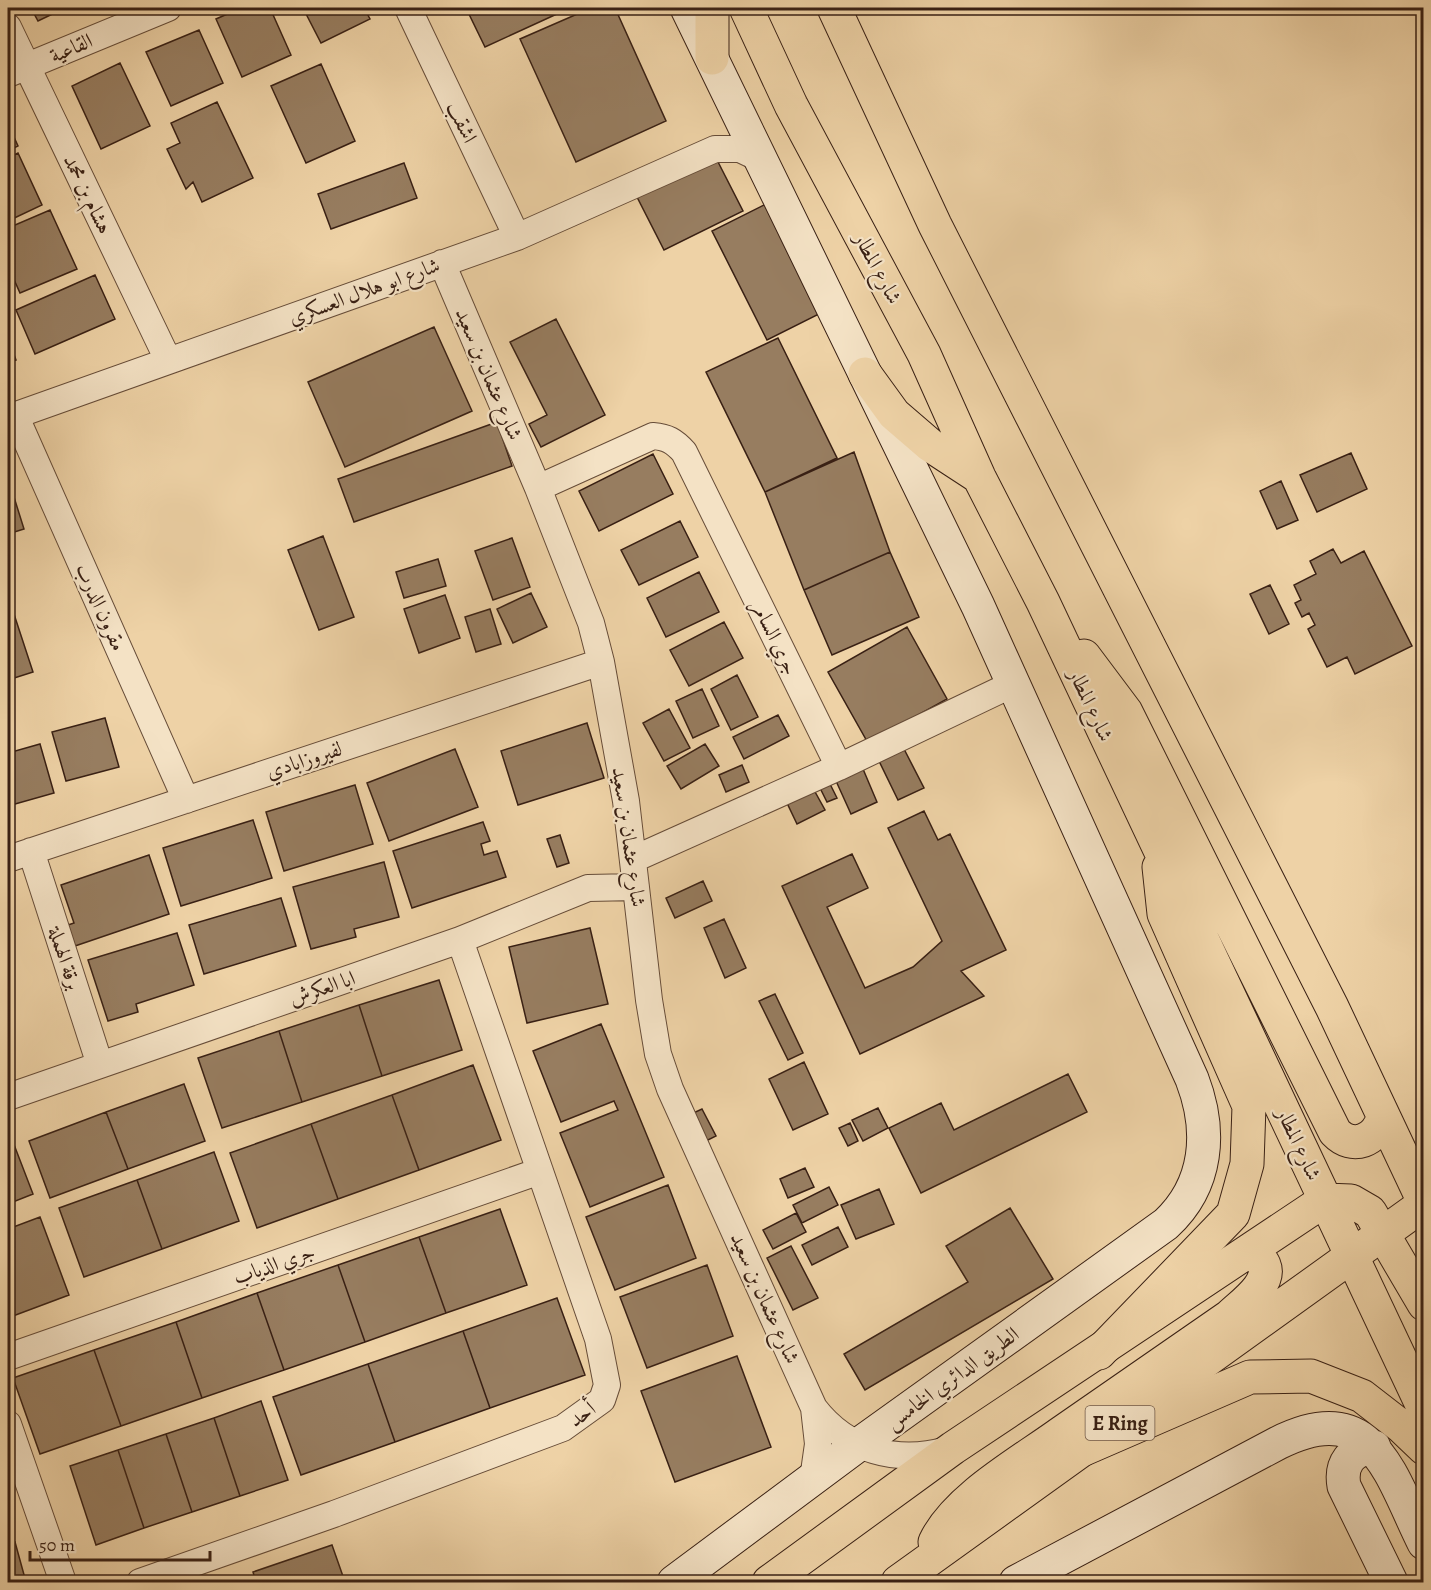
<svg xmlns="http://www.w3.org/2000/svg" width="1431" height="1590" font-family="Alegreya,Amiri,serif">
<rect width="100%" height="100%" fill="#eed2a6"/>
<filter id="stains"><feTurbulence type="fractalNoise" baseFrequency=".00333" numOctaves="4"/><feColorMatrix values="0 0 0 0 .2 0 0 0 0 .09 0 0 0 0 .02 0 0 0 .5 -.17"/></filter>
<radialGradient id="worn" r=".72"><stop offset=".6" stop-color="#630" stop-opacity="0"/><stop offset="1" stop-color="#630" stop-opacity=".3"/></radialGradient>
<path fill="#977d60" stroke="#392014" stroke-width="1.5" d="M31,8H65L38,21Z
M241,8H270L291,55L242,77L216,19Z
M303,8H364L370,19L321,43Z
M466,8H570L485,47Z
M591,8H615L666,121L576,162L520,39Z
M199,30L223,83L171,106L146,52Z
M120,63L150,126L101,149L72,86Z
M321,64L355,141L306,163L271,86Z
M217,102L253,178L202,202L193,182L186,189L167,149L180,143L171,123Z
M8,124L18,146L8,151Z
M18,153L42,205L8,221V158Z
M715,156L743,211L664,250L636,195Z
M404,163L417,198L331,229L318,194Z
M768,203L823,312L767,340L712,231Z
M50,210L77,269L20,293L8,266V228Z
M95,275L115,319L35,354L16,310Z
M556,319L605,415L541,447L529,424L547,415L510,342Z
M434,327L472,411L345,467L308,382Z
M8,338L16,360L8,363Z
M778,338L837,458L765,492L706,372Z
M497,422L512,466L354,522L338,479Z
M854,452L890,552L804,590L765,492Z
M1351,453L1367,489L1317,512L1300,475Z
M653,454L673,494L599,531L579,491Z
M8,478L24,529L8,534Z
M1281,481L1298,520L1277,529L1260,491Z
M680,521L698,557L639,585L621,550Z
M323,536L354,617L319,630L288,550Z
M512,538L530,587L493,600L475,551Z
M1333,549L1341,563L1364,551L1412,646L1355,674L1347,657L1327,667L1308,629L1315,625L1309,613L1302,617L1295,603L1301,600L1294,585L1316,574L1310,561Z
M890,552L919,617L832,655L804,590Z
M438,559L446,586L404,598L396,572Z
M699,572L719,612L666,637L647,598Z
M1270,585L1289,624L1269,634L1250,594Z
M531,593L547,627L513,643L497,609Z
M445,595L460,638L419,653L404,609Z
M11,605L33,672L8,680V606Z
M490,609L501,644L476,652L465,617Z
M724,622L743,658L689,686L670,650Z
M907,627L947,699L868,743L828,672Z
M737,675L758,717L731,730L711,689Z
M702,689L719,726L693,738L676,701Z
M669,709L690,748L664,761L643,723Z
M778,715L789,736L744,759L733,737Z
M105,718L119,767L66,781L52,732Z
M587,723L604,778L518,805L501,751Z
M40,744L54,793L8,806V753Z
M705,744L719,766L681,789L667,766Z
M903,747L924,788L898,800L878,759Z
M455,749L478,807L389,841L367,783Z
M742,765L749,782L726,792L719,775Z
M863,769L877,802L851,814L836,781Z
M829,782L837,798L827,802L819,786Z
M355,785L373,844L284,871L266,812Z
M814,790L825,810L797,824L787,803Z
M924,811L938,840L950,834L1006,950L961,971L984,996L860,1054L782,886L852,854L868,888L827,907L865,988L913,967L942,941L888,828Z
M253,820L272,878L181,906L163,848Z
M483,822L490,841L481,844L484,855L497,851L506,877L412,908L393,851Z
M560,835L569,863L557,867L547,839Z
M149,855L169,914L75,946L68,925L74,923L61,885Z
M384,862L399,917L354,929L356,937L311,949L293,887Z
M703,881L712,901L675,918L666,898Z
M281,898L296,946L204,974L189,925Z
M724,919L746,968L725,978L704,928Z
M590,928L608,1004L527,1023L509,947Z
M177,933L194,985L136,1004L138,1012L108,1021L88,960Z
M439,980L462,1050L382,1076L359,1005Z
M775,994L803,1053L788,1060L759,1001Z
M359,1005L382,1076L302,1102L279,1031Z
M601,1024L664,1177L590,1207L560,1133L618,1110L614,1101L561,1122L533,1051Z
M279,1031L302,1102L222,1128L198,1058Z
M804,1062L828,1114L793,1130L769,1079Z
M473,1065L501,1140L419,1170L392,1095Z
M1068,1074L1087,1112L921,1193L889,1128L941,1103L954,1130Z
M184,1084L205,1141L128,1169L106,1112Z
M392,1095L419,1170L338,1199L311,1124Z
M878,1108L888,1128L863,1141L852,1120Z
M702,1109L716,1136L704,1142L691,1114Z
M106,1112L128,1169L50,1198L29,1141Z
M850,1123L858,1141L848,1146L839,1128Z
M311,1124L338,1199L257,1228L230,1153Z
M8,1129L33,1194L8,1204Z
M214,1152L239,1221L162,1249L137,1180Z
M805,1168L814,1187L788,1198L780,1179Z
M137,1180L162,1249L84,1277L59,1208Z
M668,1185L696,1258L615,1290L586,1217Z
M829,1187L838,1205L802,1223L793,1205Z
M879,1189L894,1224L856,1239L841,1205Z
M1010,1208L1053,1279L865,1390L844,1354L968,1282L946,1246Z
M500,1209L527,1285L446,1313L419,1237Z
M796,1213L806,1232L773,1249L763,1230Z
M40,1217L69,1295L13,1316L8,1300V1229Z
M838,1227L848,1247L812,1265L802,1245Z
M419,1237L446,1313L365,1342L338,1265Z
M791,1246L818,1298L793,1310L767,1258Z
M338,1265L365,1342L284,1370L257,1293Z
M707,1265L733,1336L647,1368L620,1297Z
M257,1293L284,1370L202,1398L176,1322Z
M557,1298L585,1375L490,1408L463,1331Z
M176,1322L202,1398L121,1426L94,1350Z
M463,1331L490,1408L395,1442L368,1364Z
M94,1350L121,1426L40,1454L13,1378Z
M737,1356L771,1447L675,1482L641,1391Z
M368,1364L395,1442L301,1475L273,1397Z
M261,1401L288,1480L240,1496L214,1418Z
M214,1418L240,1496L192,1512L166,1434Z
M166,1434L192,1512L144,1528L118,1450Z
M118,1450L144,1528L96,1545L70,1466Z
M15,1542L26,1582H8V1544Z
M332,1545L345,1582H256L253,1572Z"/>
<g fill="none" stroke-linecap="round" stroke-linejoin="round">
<g stroke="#664c38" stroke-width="28">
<path id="street" d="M408,8L517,237
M8,27L168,360
M8,74L168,8
M442,263L538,488L591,623L601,662L626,801L649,1000L658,1054L670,1089L814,1408C847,1451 897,1464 947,1450
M15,415L186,800
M8,418L517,237L715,149H740L761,159
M538,488L653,436C667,437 674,441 684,452L839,767
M31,851L100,1065
M8,859L601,662
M634,859L839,767L1015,683
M8,1097L460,940L588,888L636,887
M8,1357L540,1171
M8,1424L63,1582
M813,1479L818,1444L814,1408
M140,1582L334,1514L563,1428L602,1400L607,1385L598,1339L460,940"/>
</g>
<g stroke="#392014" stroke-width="35">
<path id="secondary" d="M1374,1447C1351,1449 1340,1464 1344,1486L1391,1582
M674,1582L858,1445L1166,1224C1208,1185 1212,1131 1192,1079L978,606L687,8
M1016,1582L1278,1443C1373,1395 1390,1475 1424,1543"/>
</g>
<g stroke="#392014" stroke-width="35">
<path id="primary" d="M935,1542C956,1498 1021,1462 1061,1433C1117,1394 1174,1355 1230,1316C1241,1305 1272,1284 1264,1265C1262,1260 1256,1254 1252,1249
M769,1582L953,1448L1325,1200
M898,1582L1424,1204"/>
</g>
<g stroke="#392014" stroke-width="35">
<path id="highway" d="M746,8L791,105L924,354L979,477L1043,602L1424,1409
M834,8L935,225L1332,1007L1424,1202
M712,58V8
M865,374L894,414L930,445L979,477
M1084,656L1126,712L1335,1132C1353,1151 1376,1140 1383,1118
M1325,1200L1351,1201L1370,1212L1424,1304
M1099,1353L1233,1214L1247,1164L1249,1106L1164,914L1159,867
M1084,1449L1250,1377L1311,1376L1362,1396L1402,1427L1424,1448"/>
</g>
<use href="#street" stroke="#f4e2c5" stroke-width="26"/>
<use href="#secondary" stroke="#f4e2c5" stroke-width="33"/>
<use href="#primary" stroke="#eed2a6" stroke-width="33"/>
<use href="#highway" stroke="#eed2a6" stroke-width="33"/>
</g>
<g text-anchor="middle" stroke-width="4.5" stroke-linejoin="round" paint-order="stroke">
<rect fill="#f4e2c5" stroke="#715a49" stroke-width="1.5" x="1085.5" y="1406" width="69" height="34" rx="4.5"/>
<g font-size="20" font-weight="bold" fill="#392014">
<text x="1120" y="1430">E Ring</text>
</g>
<g font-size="21" fill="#392014" stroke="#f4e2c5">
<text transform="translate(71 48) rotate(-23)" y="7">القاعية</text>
<text transform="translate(462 122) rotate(64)" y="7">اشقب</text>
<text transform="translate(88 194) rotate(64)" y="7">هشام بن محمد</text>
<text transform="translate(878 268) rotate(62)" y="7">شارع المطار</text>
<text transform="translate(364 291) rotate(-20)" y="7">شارع ابو هلال العسكري</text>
<text transform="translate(489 374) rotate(67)" y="7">شارع عثمان بن سعيد</text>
<text transform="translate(101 607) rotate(66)" y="7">مقرون الدرب</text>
<text transform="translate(775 637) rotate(64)" y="7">جري السامر</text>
<text transform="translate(1091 705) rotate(65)" y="7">شارع المطار</text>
<text transform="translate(304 760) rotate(-18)" y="7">لفيروزابادي</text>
<text transform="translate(629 837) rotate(82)" y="7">شارع عثمان بن سعيد</text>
<text transform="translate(65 958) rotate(72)" y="7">برقة الهملة</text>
<text transform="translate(322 988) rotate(-19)" y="7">ابا العكرش</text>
<text transform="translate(1299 1144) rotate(65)" y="7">شارع المطار</text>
<text transform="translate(274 1264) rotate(-19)" y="7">جري الذياب</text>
<text transform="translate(765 1298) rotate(66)" y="7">شارع عثمان بن سعيد</text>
<text transform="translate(952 1378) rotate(-36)" y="7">الطريق الدائري الخامس</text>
<text transform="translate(582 1414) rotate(-36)" y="7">أحد</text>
</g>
</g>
<rect width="1431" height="1590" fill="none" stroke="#eed2a6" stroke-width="30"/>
<rect x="9" y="9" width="1413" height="1572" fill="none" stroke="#392014" stroke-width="3"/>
<rect x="15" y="15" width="1401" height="1560" fill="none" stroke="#392014" stroke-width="1.5"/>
<path d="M30 1551v9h180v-9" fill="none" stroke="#392014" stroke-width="3"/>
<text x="39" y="1551" font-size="18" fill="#392014" stroke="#f4e2c5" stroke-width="4.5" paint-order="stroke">50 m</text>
<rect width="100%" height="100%" filter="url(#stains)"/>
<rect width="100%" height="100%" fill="url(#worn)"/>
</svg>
